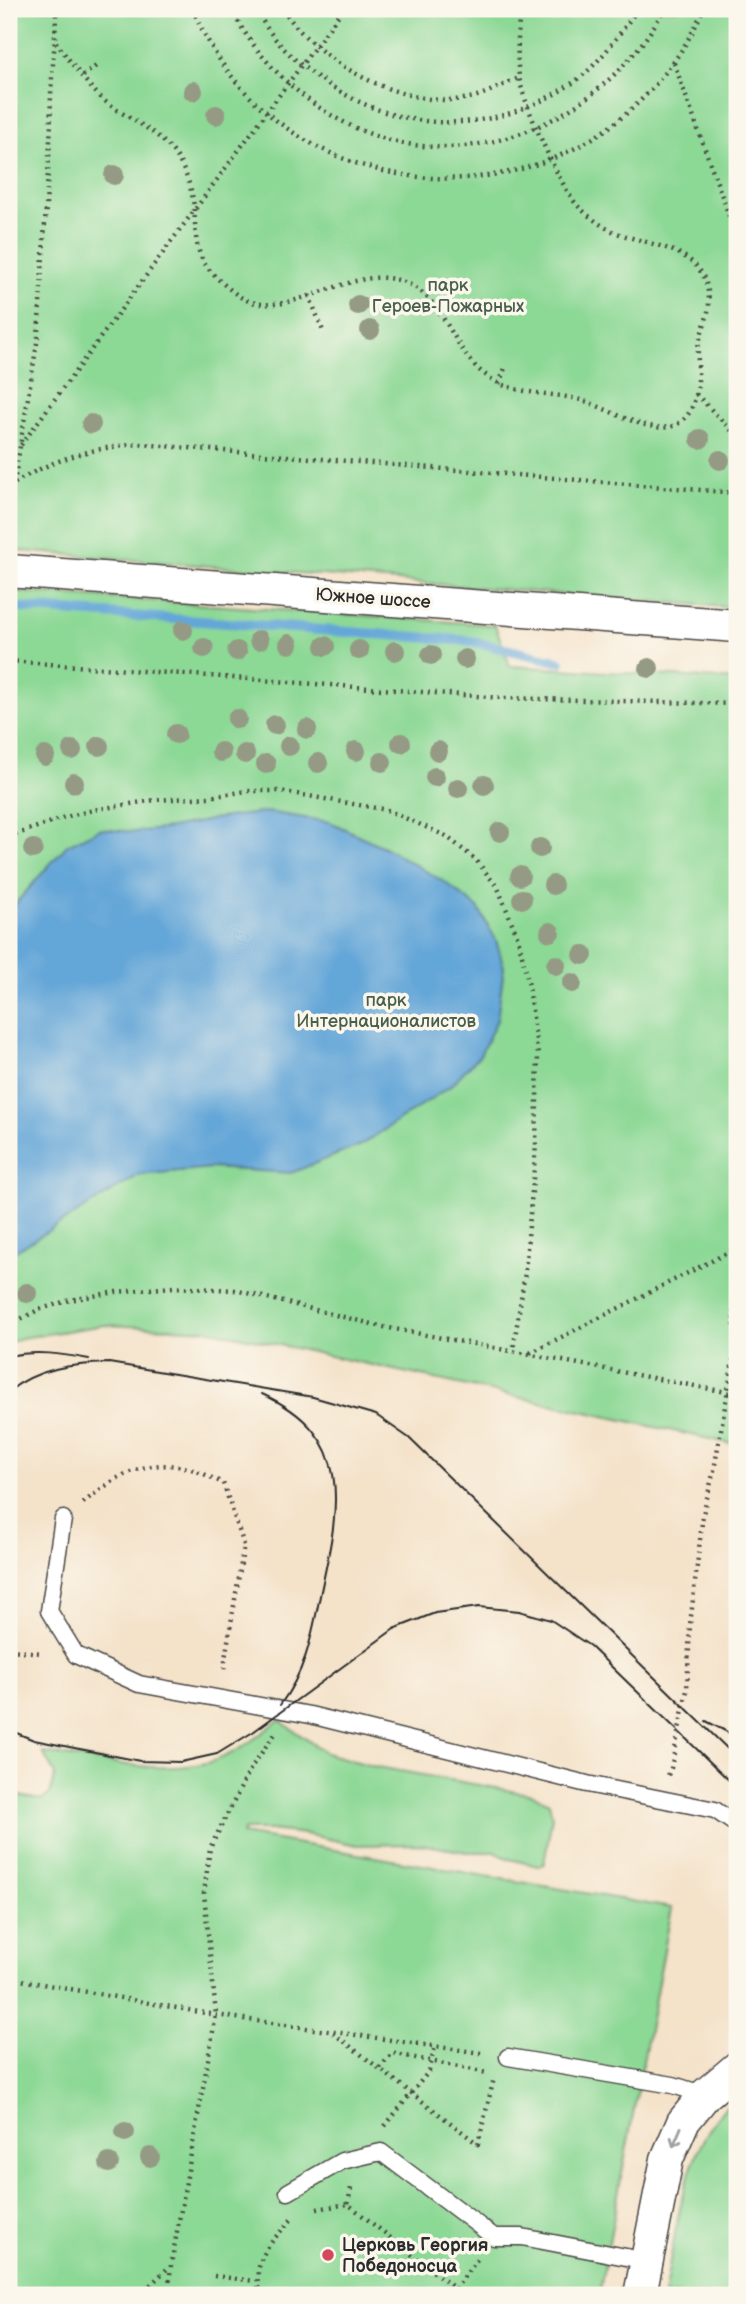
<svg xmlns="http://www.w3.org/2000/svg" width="746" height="2304" font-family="'Balsamiq Sans',sans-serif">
<rect width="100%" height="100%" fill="#fbf7ec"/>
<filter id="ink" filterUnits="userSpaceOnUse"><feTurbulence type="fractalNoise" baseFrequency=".0143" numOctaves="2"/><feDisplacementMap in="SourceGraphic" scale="14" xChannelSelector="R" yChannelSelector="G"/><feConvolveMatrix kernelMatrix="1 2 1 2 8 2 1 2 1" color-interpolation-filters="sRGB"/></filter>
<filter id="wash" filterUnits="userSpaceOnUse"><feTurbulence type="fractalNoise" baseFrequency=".00686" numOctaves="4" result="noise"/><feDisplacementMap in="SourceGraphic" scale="28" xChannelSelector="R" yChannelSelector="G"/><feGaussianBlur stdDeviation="1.57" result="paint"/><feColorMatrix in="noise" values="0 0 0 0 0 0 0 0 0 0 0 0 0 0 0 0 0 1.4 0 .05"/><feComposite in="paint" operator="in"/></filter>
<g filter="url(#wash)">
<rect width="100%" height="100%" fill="#f4e2c9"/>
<path fill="#8cd895" stroke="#5c8260" stroke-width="2" d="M9,9H737V608L9,550Z
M9,591L495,625L510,666L737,680V1445L211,1330L105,1325L21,1338L9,1343Z
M279,1720L326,1753L372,1766L534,1795L549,1803L552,1816L544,1864L538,1866L509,1859L495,1852H467L420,1844L357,1845L305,1834L270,1830H244L242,1834L672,1908L599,2295H9V1794L42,1800L50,1794L55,1774L43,1753C95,1759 160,1776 210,1762C236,1755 258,1736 279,1720Z
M737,2095V2295H664C678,2225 682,2146 737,2095Z"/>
<path fill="#64a6d8" stroke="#486882" stroke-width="2" d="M267,812L330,822L386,848L446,883L478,908L496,940L504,967L497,1020L480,1055L449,1087L361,1145L291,1173L211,1168L139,1175L9,1255V911L67,845L100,829L135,832L171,828L219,818Z"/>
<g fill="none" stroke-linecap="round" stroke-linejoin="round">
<path stroke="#64a6d8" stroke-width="10" d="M9,607L471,641L560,662"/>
</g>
</g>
<g filter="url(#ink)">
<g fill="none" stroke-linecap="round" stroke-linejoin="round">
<g stroke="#494643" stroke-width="19">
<path id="service" d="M63,1519L49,1611L76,1655L139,1684L310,1715L587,1784L715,1810L737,1825
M508,2057L673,2085L705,2095
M288,2192L342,2161L381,2152L494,2237H522L647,2261"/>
</g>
<g stroke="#494643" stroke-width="35">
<path id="minor" d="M9,571L737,626
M640,2295L667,2159L683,2122L705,2095L737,2068"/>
</g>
<path stroke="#494643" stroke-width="4.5" stroke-dasharray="2 5" stroke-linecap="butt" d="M193,9C268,198 524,237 655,85C675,62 692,37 703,9
M231,9C270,84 351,146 439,147C532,149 621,90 664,9
M256,9C271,40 296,63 325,82C402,135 492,136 571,84C599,66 618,35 638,9
M283,9C316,62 406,111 469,98C486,95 503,84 519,78
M56,42C73,65 91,92 114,108C137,123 161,133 177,157C183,167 190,183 192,195C197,216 192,240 203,261C211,274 224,285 236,294C282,328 346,265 398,280C446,293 450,351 487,376C516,397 552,391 584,401C620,412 681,458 696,395C700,379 697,363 698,348C700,332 709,318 709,302C708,243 646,248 608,229C597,223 586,214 577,205C560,186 522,101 519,76C516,54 519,31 519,9
M674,63L737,238
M83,76L96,66
M309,295L323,331
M499,384L505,368
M696,394L737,436
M21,445L343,9
M14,483L38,337L51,124C49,86 56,48 56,9
M9,487C48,460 93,447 140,444L737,493
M9,661L502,698L737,704
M9,837L62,818L93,810L155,800L209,797L247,791H280L387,810L446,836L476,860L498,888L518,938L528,981L538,1054L536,1145L525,1272L513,1351
M9,1325L38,1310L70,1300L116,1292L173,1287L235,1290L384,1327L737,1394
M530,1353L737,1248
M83,1503C114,1478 141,1459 183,1467C196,1469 211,1478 223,1483L244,1545L225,1659V1672
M9,1650L43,1653
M668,1775L671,1768L687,1690L690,1625L703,1514L714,1470L736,1343L733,1309L737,1240
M9,1978L216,2015L481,2053
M333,2033L478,2144L494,2078
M380,2068L392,2053L487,2073
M385,2126L429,2071L435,2046
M348,2204L351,2188
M317,2209L348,2204L455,2289L456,2295
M214,2276L255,2281
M455,2289L479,2257
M140,2295L170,2266
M168,2295L171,2265L216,2015L204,1893L210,1848L252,1766L275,1734
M260,2295C250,2262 272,2240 293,2218"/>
<use href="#service" stroke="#fff" stroke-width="16"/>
<use href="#minor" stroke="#fff" stroke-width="32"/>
<path stroke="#2b2b2b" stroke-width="2" d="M9,1356C36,1350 62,1354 89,1359
M9,1391C38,1368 73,1364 109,1363L313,1397L376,1415L409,1438L737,1758
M262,1394C356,1436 339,1508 321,1591C312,1634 307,1669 280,1705
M706,1721L737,1737
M9,1730L34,1740L140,1761L181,1762L217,1754L253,1732L394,1629L435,1613L479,1607L519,1611L551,1620L590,1646L737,1788"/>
</g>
<g fill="#959a84">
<circle cx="193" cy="91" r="10"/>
<circle cx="216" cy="115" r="10"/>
<circle cx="114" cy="175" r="10"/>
<circle cx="358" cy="305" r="10"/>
<circle cx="370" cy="330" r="10"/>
<circle cx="91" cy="424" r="10"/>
<circle cx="700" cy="439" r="10"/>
<circle cx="720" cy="460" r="10"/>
<circle cx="183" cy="630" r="10"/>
<circle cx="259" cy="640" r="10"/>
<circle cx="289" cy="644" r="10"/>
<circle cx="325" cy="646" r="10"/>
<circle cx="204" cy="648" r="10"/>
<circle cx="359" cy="650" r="10"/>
<circle cx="237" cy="651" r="10"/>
<circle cx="395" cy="651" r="10"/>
<circle cx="431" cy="655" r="10"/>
<circle cx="465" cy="659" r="10"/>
<circle cx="649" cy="668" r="10"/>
<circle cx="237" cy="719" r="10"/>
<circle cx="275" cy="725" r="10"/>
<circle cx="307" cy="729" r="10"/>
<circle cx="176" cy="734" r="10"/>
<circle cx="401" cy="743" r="10"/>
<circle cx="99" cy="746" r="10"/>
<circle cx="289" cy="746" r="10"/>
<circle cx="72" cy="750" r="10"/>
<circle cx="356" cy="751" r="10"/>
<circle cx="438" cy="751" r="10"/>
<circle cx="221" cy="752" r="10"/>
<circle cx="245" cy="754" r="10"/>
<circle cx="45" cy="756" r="10"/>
<circle cx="382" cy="762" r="10"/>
<circle cx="318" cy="763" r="10"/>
<circle cx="266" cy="764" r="10"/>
<circle cx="435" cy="777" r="10"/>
<circle cx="74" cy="783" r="10"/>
<circle cx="484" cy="785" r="10"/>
<circle cx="458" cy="788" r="10"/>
<circle cx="500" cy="832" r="10"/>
<circle cx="540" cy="848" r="10"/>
<circle cx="33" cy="849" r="10"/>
<circle cx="520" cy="876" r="10"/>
<circle cx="553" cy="885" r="10"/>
<circle cx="522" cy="899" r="10"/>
<circle cx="550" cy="932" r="10"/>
<circle cx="583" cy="955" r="10"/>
<circle cx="556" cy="965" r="10"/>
<circle cx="572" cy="983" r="10"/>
<circle cx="27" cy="1293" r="10"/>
<circle cx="125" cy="2132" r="10"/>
<circle cx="150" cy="2157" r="10"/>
<circle cx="109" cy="2163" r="10"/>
</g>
<defs><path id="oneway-shaft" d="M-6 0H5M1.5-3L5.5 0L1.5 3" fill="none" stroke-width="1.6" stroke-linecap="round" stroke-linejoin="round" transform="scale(1.75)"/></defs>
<use stroke="#a0a0a0" href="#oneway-shaft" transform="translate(677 2137) rotate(113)"/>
</g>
<circle fill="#d1495b" stroke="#fbf7ec" stroke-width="2.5" cx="328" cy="2255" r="7"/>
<g text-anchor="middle" stroke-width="7" stroke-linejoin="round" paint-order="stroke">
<g font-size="18" fill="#485f4b" stroke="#fbf7ec">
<text x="448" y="291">парк<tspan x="448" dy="21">Героев-Пожарных</tspan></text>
<text x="386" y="1006">парк<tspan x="386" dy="21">Интернационалистов</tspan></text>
</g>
<g font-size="18" fill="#2b2b2b" stroke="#fbf7ec">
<text transform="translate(373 598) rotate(4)" y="6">Южное шоссе</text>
</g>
<g font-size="18" font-weight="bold" fill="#2b2b2b" stroke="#fbf7ec" text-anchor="start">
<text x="342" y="2251">Церковь Георгия<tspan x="342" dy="21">Победоносца</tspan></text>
</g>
</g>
<rect width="746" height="2304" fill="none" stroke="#fbf7ec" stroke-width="35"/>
</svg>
